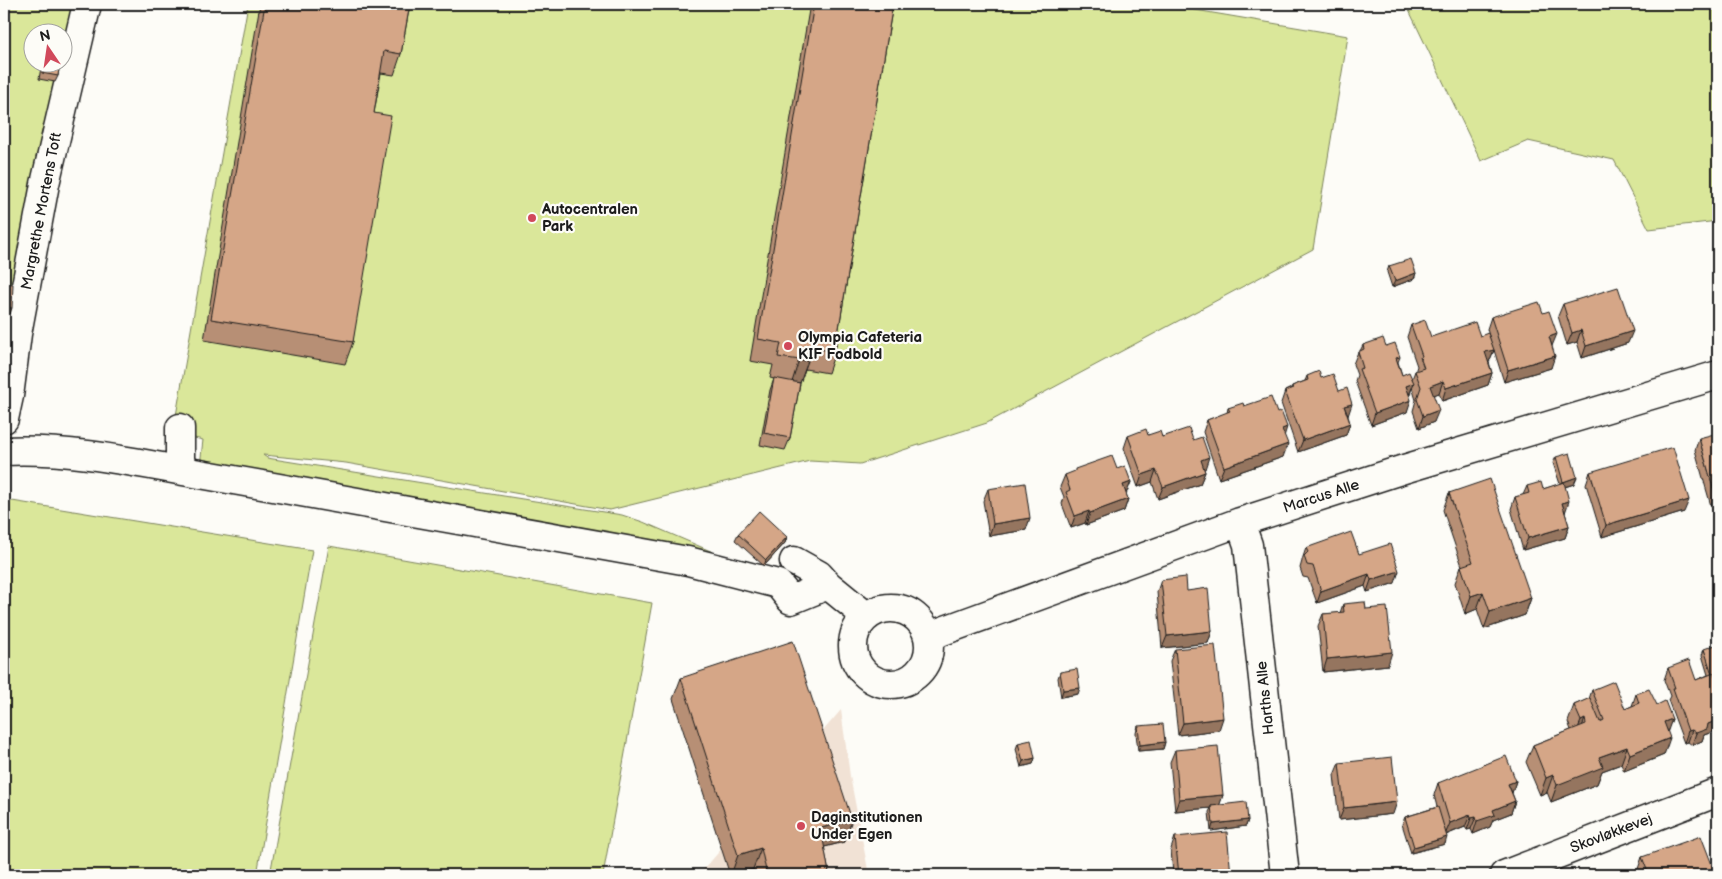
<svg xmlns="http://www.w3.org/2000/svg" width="1722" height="879" font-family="'Balsamiq Sans',sans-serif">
<rect width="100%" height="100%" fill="#fdfcf7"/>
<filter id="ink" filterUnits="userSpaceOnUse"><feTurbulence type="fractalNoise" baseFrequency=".02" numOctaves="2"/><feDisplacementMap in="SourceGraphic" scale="10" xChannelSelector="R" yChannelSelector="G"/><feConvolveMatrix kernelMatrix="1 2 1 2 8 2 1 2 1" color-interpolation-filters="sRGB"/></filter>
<g filter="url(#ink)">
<path fill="#f1e2d5" d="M841,710L850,776L869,875H699Z"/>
<path fill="#dae79a" stroke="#7b825b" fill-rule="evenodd" d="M4,4H94L4,430ZM32,32H62V62H32Z
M248,4H1160L1348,36L1313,249L987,423L860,464L810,461L610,510L346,463L263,455L267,458L622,515L643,522L757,571L200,466L203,440L173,433Z
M1406,4H1718V221L1649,229L1614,160L1528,141L1481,161Z
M6,500L312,550L257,875H4V513Z
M329,546L652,603L603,875H270Z"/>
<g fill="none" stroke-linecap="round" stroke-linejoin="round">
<g stroke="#1c1c1c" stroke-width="31">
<path id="minor" d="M4,419L9,396L17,334L45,184L87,4
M180,428V459L183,471L688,561L778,584L791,600L828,585
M4,451C64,448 124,460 183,471
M1240,522L1248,545L1285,875
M794,561L819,575L828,585L866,616
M853 646a38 38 0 1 1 76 0a38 38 0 1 1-76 0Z
M929,636L1240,522L1404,469L1718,375
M1504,875L1718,792"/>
</g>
<use href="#minor" stroke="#fdfcf7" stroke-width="28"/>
</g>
<path fill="#b78f74" stroke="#1c1c1c" d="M260,4H410L401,54L394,75L381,73L374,113L353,342L345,364L204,340Z
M810,4H893L835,352L828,373L805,369L800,383L790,438L785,450L760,445L770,390L774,379L770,378L773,365L750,361Z
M32,49V59L31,58Z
M42,62H60L58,76L55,82L39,79Z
M1389,266L1416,273L1414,279L1392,287L1387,272Z
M1563,304L1628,343L1582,358L1577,342L1567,345L1558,316Z
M1491,317L1552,346L1551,368L1504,382L1494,350L1489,362L1492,373L1488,385L1442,401L1439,393L1433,395L1434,422L1419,428L1413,411L1416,400L1412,387L1410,395L1407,412L1371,425L1355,381L1357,375L1353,364L1358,352L1360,351L1363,345L1386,346L1400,357L1398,362L1402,375L1412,379L1415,371H1416V369L1417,366L1407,337L1411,325L1431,337L1480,336L1493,350L1487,329Z
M1307,376L1321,378L1348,416L1350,423L1346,435L1298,452L1281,403L1285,391L1291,388L1292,386L1305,381Z
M1244,406L1284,435L1283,457L1219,479L1203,432L1207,420L1227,413L1228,408Z
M1148,435L1193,440L1205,469H1204L1205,472L1200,484L1158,499L1152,482L1138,487L1124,448L1128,436Z
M1699,438L1718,504L1711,506L1695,450Z
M1556,457L1574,484L1565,487V513L1569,526L1565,538L1523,550L1511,509L1515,497L1523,495L1527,486L1543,489L1560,484L1553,463Z
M1117,469L1131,482L1126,494L1128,499L1124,511L1086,525L1085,523L1071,528L1062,504L1064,497L1060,487L1065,475Z
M1590,472L1684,512L1602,537L1586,484Z
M988,489L1026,530L989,536L983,501Z
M1449,493L1531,598L1525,615L1484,629L1477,609L1465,614L1455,583L1461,566H1462L1443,510Z
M738,534L787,537L785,543L764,566L735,540Z
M1306,548L1359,554L1395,583L1367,592L1365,586L1317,603L1308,578L1303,577L1300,568L1302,561V560Z
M1161,580L1187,591L1212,631L1208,643L1162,648L1157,592Z
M1343,604L1388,665L1323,672L1318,626L1323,614L1340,613Z
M1175,649L1219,730L1178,735L1170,661Z
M1704,649L1718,684V730L1704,735L1702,741L1692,745L1688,742L1684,743L1668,700L1670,696L1664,680L1668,668L1696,680L1708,675L1702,655Z
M1060,672L1078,694L1061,697L1058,678Z
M681,678L844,842L824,847L829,873L843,875H754L753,869L736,875H730L673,699Z
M1592,690L1625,709L1632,706L1636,694L1657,705L1672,719L1667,731L1664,755L1624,771L1621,764L1602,771L1597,784L1551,802L1547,792L1540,795L1526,762L1533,745L1571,730L1568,722L1574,705L1589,699Z
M1138,726L1165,742L1163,749L1138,751L1136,733Z
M1018,743L1035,758L1033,764L1021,767L1016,749Z
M1175,750L1223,795L1219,805L1248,820L1246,826L1211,831L1209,812L1211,808L1175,811L1170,762Z
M1339,763L1393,814L1339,820L1334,775Z
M1516,781L1512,793L1515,801L1511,813L1493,820L1490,827L1473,834L1471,829L1467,830L1465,827L1446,835L1445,844L1411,853L1402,824L1405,817L1437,807L1434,795L1438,783Z
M1175,837L1231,875H1173L1171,849Z
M1642,857L1716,875H1640L1638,869Z
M1718,860V875L1715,869Z"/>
<path fill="#95745e" stroke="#1c1c1c" d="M1416,273L1414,279L1392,287L1395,281Z
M4,307L12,308L10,314L4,313Z
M1581,330L1577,342L1567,345L1572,333Z
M1633,331L1628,343L1582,358L1586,346Z
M1557,334L1552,346L1549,337Z
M1494,350L1489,362L1481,365L1485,352Z
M1555,356L1551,368L1504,382L1508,370Z
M799,360L808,361L800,383L792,382Z
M1492,373L1488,385L1442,401L1446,388Z
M1443,381L1439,393L1426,398L1430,386Z
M1414,383L1409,395L1406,386Z
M1411,400L1407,412L1371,425L1375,413Z
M1352,404L1348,416L1344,406Z
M1439,410L1434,422L1419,428L1423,416Z
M1350,423L1346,435L1298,452L1303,440Z
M1287,427L1283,440L1282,429Z
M1288,444L1283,457L1219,479L1224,467Z
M1209,457L1205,469L1196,472L1201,460Z
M1156,470L1152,482L1138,487L1142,475Z
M1205,472L1200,484L1158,499L1163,487Z
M1577,477L1574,484L1561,488L1563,482Z
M1131,482L1126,494L1123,485Z
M1718,493V504L1711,506L1715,494Z
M1128,499L1124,511L1086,525L1090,513Z
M1689,500L1684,512L1602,537L1606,525Z
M1569,501L1565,513L1562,503Z
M1089,511L1085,523L1071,528L1075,516Z
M1030,518L1026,530L989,536L993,524Z
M1569,526L1565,538L1523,550L1528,538Z
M787,537L785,543L764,566L766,560Z
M1399,571L1395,583L1367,592L1371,580Z
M1369,574L1365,586L1317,603L1321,591Z
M1483,592L1477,609L1465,614L1471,596Z
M1531,598L1525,615L1484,629L1490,612Z
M1212,631L1208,643L1162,648L1167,636Z
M1392,652L1388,665L1323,672L1327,659Z
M1718,674V680L1711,682L1713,676Z
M1080,688L1078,694L1061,697L1063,690Z
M1223,718L1219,730L1178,735L1183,723Z
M1585,719L1578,737L1574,738L1581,721Z
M1672,719L1666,736L1664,722Z
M1718,720V730L1704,735L1702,741L1692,745L1696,733L1708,724Z
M1692,730L1688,742L1684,743L1688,731Z
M1670,738L1664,755L1624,771L1630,754Z
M1165,742L1163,749L1138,751L1140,745Z
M1627,747L1621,764L1602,771L1597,784L1551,802L1557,785L1599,757Z
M1035,758L1033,764L1021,767L1023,761Z
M1553,775L1547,792L1540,795L1546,778Z
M1516,781L1512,793L1508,784Z
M1223,795L1219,807L1211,806V808L1175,811L1179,799Z
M1515,801L1511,813L1493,820L1490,827L1473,834L1477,821L1493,810Z
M1397,802L1393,814L1339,820L1344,808Z
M1470,815L1465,827L1445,835L1450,823Z
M1476,817L1471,829L1467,830L1471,818Z
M852,820L844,842L813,850L821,828Z
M1248,820L1246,826L1211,831L1213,824Z
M1447,837L1445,844L1411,853L1414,847Z
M761,848L753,869L736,875H731L738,855Z"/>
<path fill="#d5a687" stroke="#1c1c1c" d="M265,4H410L401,54L384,51L374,113L391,116L353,342L211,319Z
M814,4H893L835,352L810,347L808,361L778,357L781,343L758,339Z
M43,62H60L58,76L42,73Z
M1411,259L1416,273L1395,281L1389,266Z
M4,283L13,284L12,308L4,307Z
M1618,287L1633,331L1586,346L1581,330L1572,333L1563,304Z
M1539,302L1543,313L1549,311L1557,334L1549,337L1555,356L1508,370L1491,317Z
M1425,320L1431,337L1475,322L1480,336L1488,333L1494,350L1485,352L1492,373L1446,388L1443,381L1430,386L1439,410L1423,416L1417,399L1421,387L1415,371L1424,368L1420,357L1422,356L1411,325Z
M1383,338L1386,346L1395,343L1400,357L1396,358L1402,375L1409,372L1414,383L1406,386L1411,400L1375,413L1359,369L1363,368L1358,352L1364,349L1363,345Z
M1319,371L1321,378L1333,374L1339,391L1347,388L1352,404L1344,406L1350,423L1303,440L1285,391L1293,388L1292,386L1308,380L1307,376Z
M774,378L800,383L790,438L764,433Z
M1271,397L1277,413L1281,411L1287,427L1282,429L1288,444L1224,467L1207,420L1230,411L1228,408L1243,403L1244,406Z
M1189,428L1193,440L1202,437L1209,457L1201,460L1205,472L1163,487L1156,470L1142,475L1128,436L1146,429L1148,435L1160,431L1162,437Z
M1718,433V493L1715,494L1699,438Z
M1673,447L1689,500L1606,525L1590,472Z
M1570,453L1577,477L1563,482L1556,457Z
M1112,456L1117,469L1125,466L1131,482L1123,485L1128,499L1090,513L1089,511L1075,516L1066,492L1070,490L1065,475L1075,471V469Z
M1490,479L1531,598L1490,612L1483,592L1471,596L1461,566L1473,562L1449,493Z
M1541,482L1543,489L1564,482L1569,501L1562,503L1569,526L1528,538L1515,497L1529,493L1527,486Z
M1025,483L1030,518L993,524L988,489Z
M759,511L787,537L766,560L738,534Z
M1351,532L1359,554L1390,544L1399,571L1371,580L1369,574L1321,591L1313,566L1307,565L1304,556L1308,552L1306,548Z
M1186,577L1187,591L1208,588L1212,631L1167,636L1161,580Z
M1363,602H1365L1366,609L1387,607L1392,652L1327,659L1323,614L1344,612L1343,604Z
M793,641L852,820L821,828L829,873L842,871L843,875H767L761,848L738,855L681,678Z
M1718,644V674L1715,675L1714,673L1712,674L1704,649Z
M1215,645L1223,718L1183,723L1175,649Z
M1689,660L1696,680L1714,673L1718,684V720L1708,724L1707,729L1696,733L1692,730L1688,731L1673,688H1675L1668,668Z
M1077,669L1080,688L1063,690L1060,672Z
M1614,681L1625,709L1639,703L1636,694L1649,689L1657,705L1665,701L1672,719L1664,722L1670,738L1630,754L1627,747L1599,757L1603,767L1557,785L1553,775L1546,778L1533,745L1586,724L1585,719L1581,721L1574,705L1590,698L1600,722L1604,720L1592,690Z
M1163,724L1165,742L1140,745L1138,726Z
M1031,740L1035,758L1023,761L1018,743Z
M1218,746L1223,795L1179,799L1175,750Z
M1506,756L1516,781L1508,784L1515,801L1493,810L1495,815L1477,821L1476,817L1471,818L1470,815L1450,823L1438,783Z
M1392,757L1397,802L1344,808L1339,763Z
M1246,802L1248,820L1213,824L1211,806Z
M1438,807L1447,837L1414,847L1405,817Z
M1227,832L1231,875H1179L1175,837Z
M1701,836L1716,875H1649L1642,857Z
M1627,870L1628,875H1614Z"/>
</g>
<g fill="#d1495b" stroke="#fdfcf7" stroke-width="2">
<circle cx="532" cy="218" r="5"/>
<circle cx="788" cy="346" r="5"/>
<circle cx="801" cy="826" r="5"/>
</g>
<g text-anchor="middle" stroke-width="4.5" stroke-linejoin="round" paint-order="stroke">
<g font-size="15" font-weight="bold" fill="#1c1c1c" stroke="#fdfcf7" text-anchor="start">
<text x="542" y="214">Autocentralen<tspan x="542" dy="17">Park</tspan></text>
<text x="798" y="342">Olympia Cafeteria<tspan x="798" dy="17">KIF Fodbold</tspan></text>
<text x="811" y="822">Daginstitutionen<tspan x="811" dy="17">Under Egen</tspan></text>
</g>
<g font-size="15" fill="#1c1c1c" stroke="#fdfcf7">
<text transform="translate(41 211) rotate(-79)" y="5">Margrethe Mortens Toft</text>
<text transform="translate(1321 496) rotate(-18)" y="5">Marcus Alle</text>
<text transform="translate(1265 698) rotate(-96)" y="5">Harths Alle</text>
<text transform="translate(1611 833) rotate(-21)" y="5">Skovløkkevej</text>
</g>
</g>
<rect width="1722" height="879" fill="none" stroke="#fdfcf7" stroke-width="20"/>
<rect x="10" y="10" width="1702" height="859" fill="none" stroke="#1c1c1c" stroke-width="2" filter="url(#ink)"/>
<g transform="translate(48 48) rotate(347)"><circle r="24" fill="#fdfcf7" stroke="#a3a29f"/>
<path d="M0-4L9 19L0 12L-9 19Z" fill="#d1495b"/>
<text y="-8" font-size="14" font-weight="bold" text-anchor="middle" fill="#1c1c1c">N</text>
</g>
</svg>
